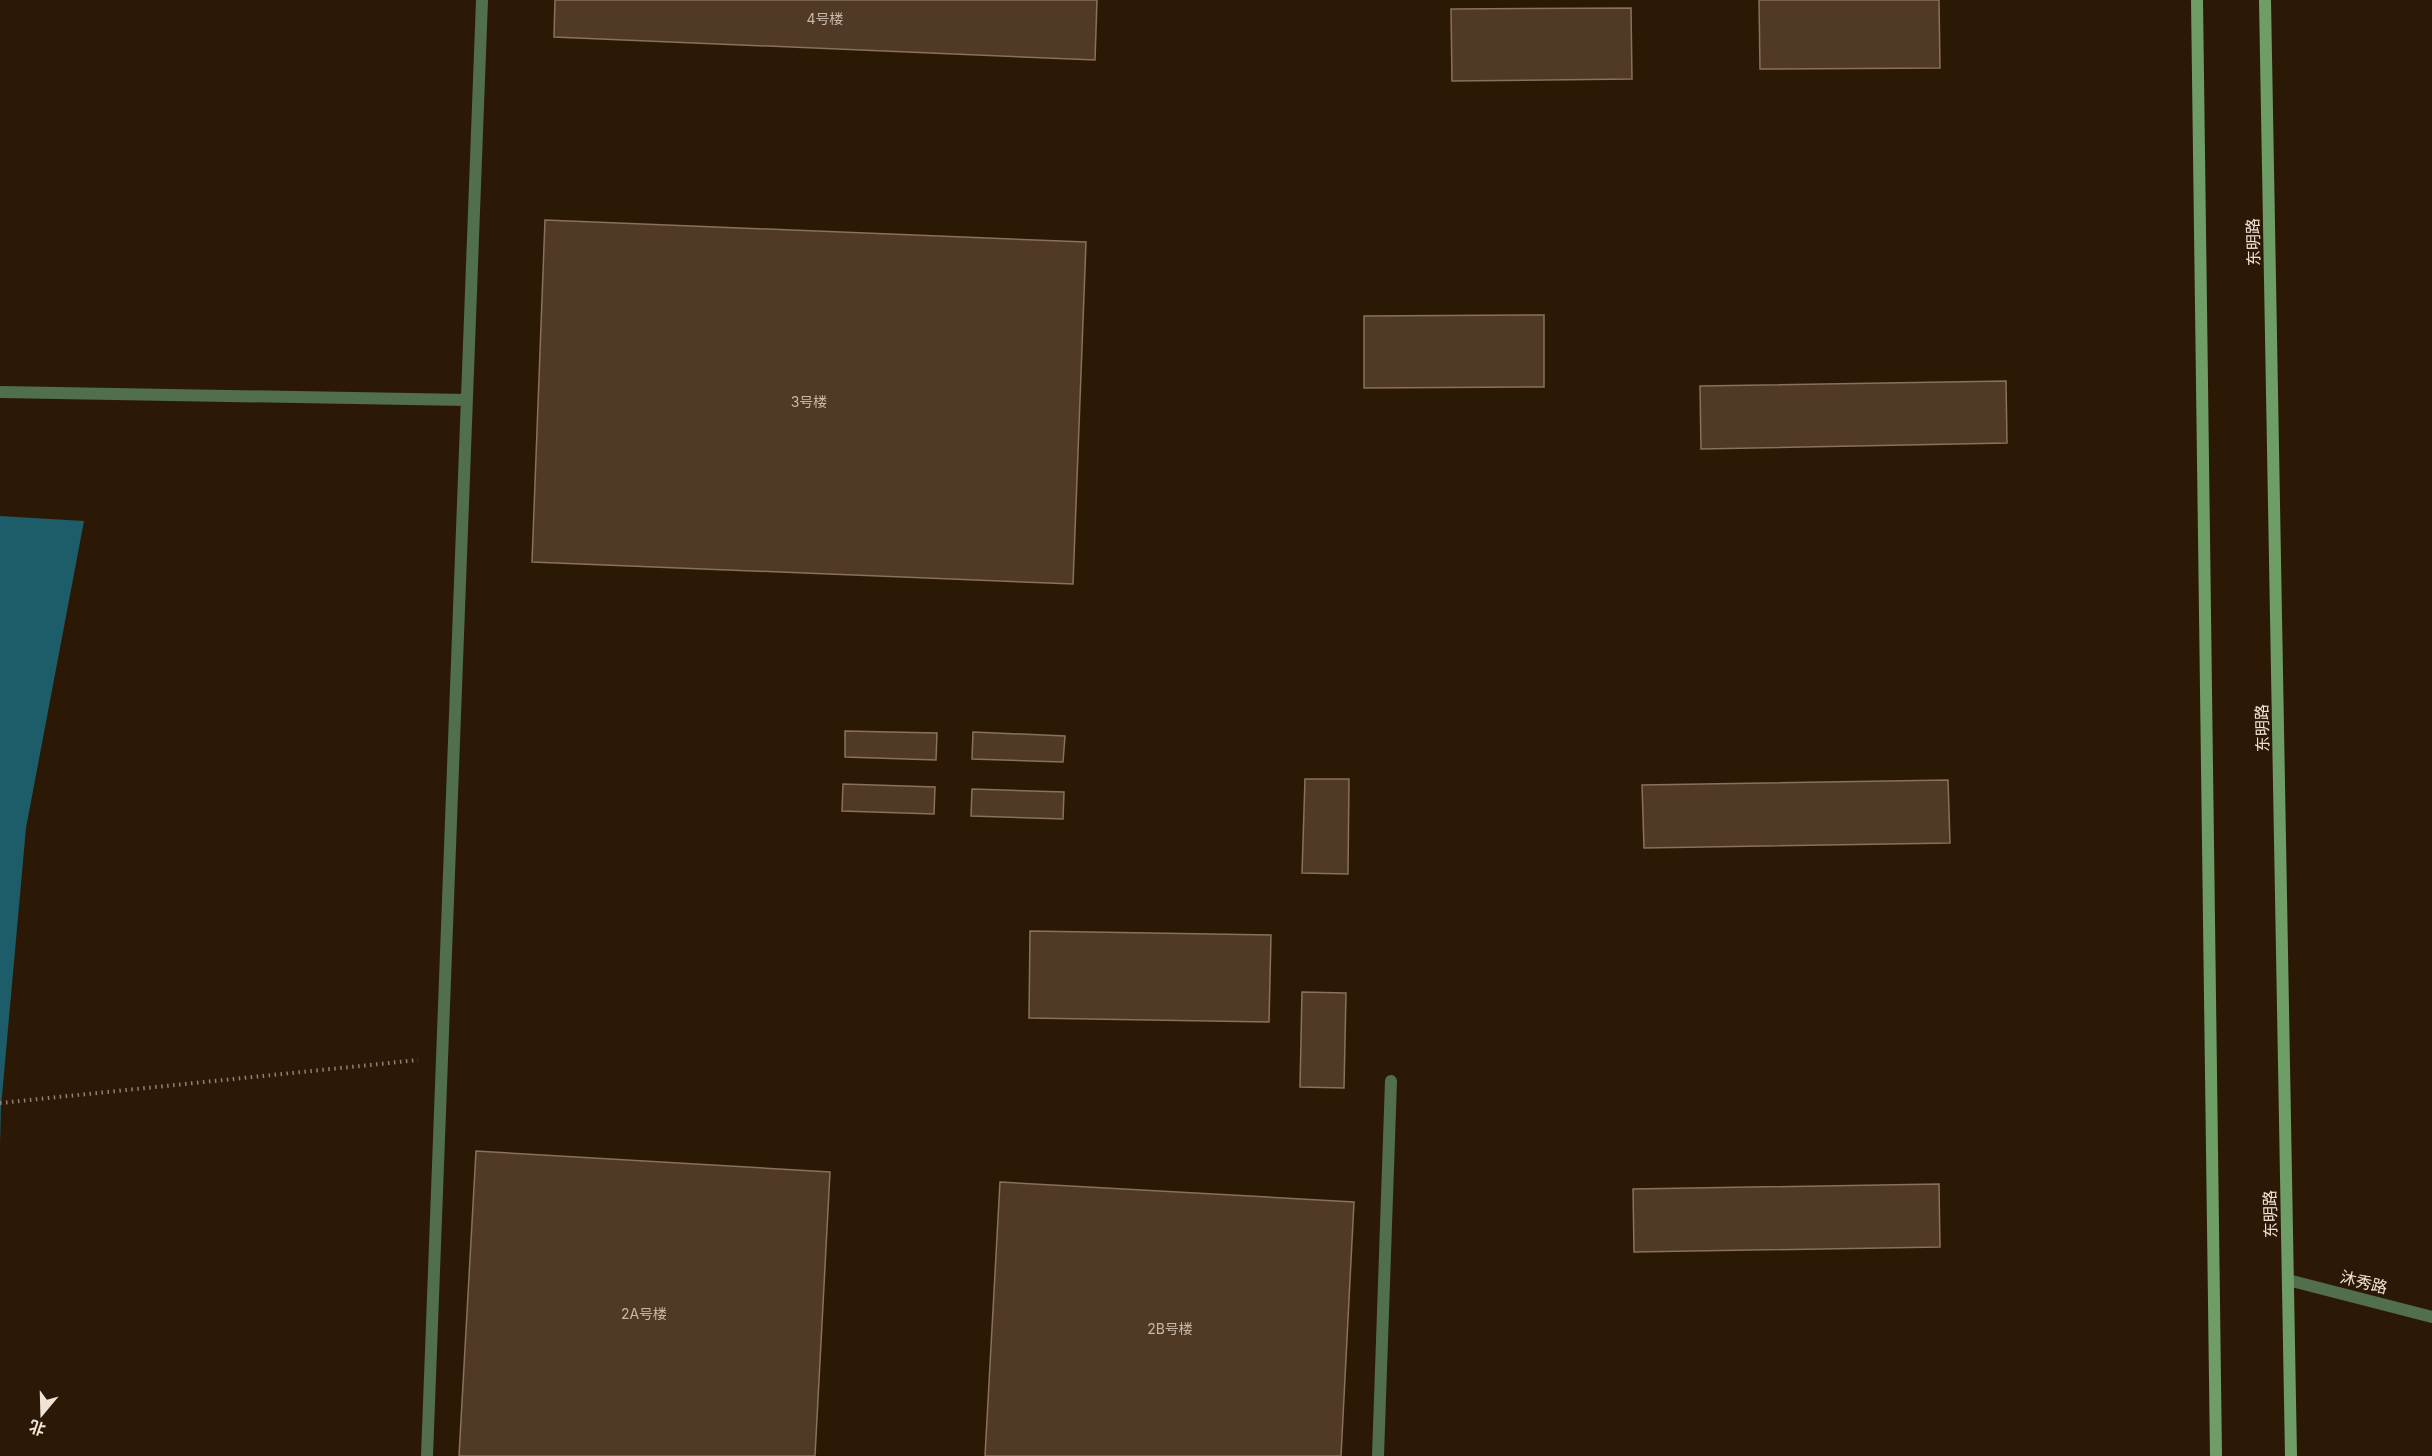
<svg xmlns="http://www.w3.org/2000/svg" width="2432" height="1456" font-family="Inter,'Noto Sans SC',sans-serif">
<rect width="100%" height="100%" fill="#2c1905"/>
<path fill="#1c5d69" d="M0,516L84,521L26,828L1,1107L0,1146Z"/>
<path fill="#503a26" stroke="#89715b" stroke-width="1.5" d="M555,0H1097L1095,60L554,37Z
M1759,0H1939L1940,68L1760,69Z
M1631,8L1632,79L1452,81L1451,9Z
M545,220L1086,242L1073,584L532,562Z
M1544,315V387L1364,388V316Z
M2006,381L2007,443L1701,449L1700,386Z
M845,731L937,733L936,760L845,757Z
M973,732L1065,736L1063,762L972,759Z
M1305,779H1349L1348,874L1302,873Z
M1948,780L1950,843L1644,848L1642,785Z
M843,784L935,787L934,814L842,811Z
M972,789L1064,792L1063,819L971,816Z
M1030,931L1271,935L1269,1022L1029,1018Z
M1302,992L1346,993L1344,1088L1300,1087Z
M476,1151L830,1172L815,1456H459Z
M1000,1182L1354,1202L1341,1456H985Z
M1939,1184L1940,1247L1634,1252L1633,1189Z"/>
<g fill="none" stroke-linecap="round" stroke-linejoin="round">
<path stroke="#938272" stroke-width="4" stroke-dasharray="1.5 4.5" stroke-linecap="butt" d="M0,1103L418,1060"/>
<path stroke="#516f4c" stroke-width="12" d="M0,392L467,400
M427,1456L482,0"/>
<path stroke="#516f4c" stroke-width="12" d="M1378,1456L1391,1081"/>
<path stroke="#516f4c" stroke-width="12" d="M2288,1280L2432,1317"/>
<path stroke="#6e9e66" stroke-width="12" d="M2197,0L2216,1456
M2265,0L2291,1456"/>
</g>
<g text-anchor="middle" stroke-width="5" stroke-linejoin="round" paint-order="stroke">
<g font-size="14" fill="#c8b8aa">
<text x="825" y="24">4号楼</text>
<text x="809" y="407">3号楼</text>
<text x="644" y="1319">2A号楼</text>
<text x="1170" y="1334">2B号楼</text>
</g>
<g font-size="16" fill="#f0e2d6" stroke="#2c1905">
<text transform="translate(2253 242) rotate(-91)" y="6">东明路</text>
<text transform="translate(2262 728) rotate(-91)" y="6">东明路</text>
<text transform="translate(2270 1214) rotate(-91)" y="6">东明路</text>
<text transform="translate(2364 1282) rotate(14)" y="6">沐秀路</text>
</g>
</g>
<g transform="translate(42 1414) rotate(199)" stroke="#2c1905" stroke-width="4.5" paint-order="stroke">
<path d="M0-4.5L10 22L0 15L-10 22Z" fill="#f0e2d6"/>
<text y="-9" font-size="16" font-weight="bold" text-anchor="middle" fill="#f0e2d6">北</text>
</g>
</svg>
